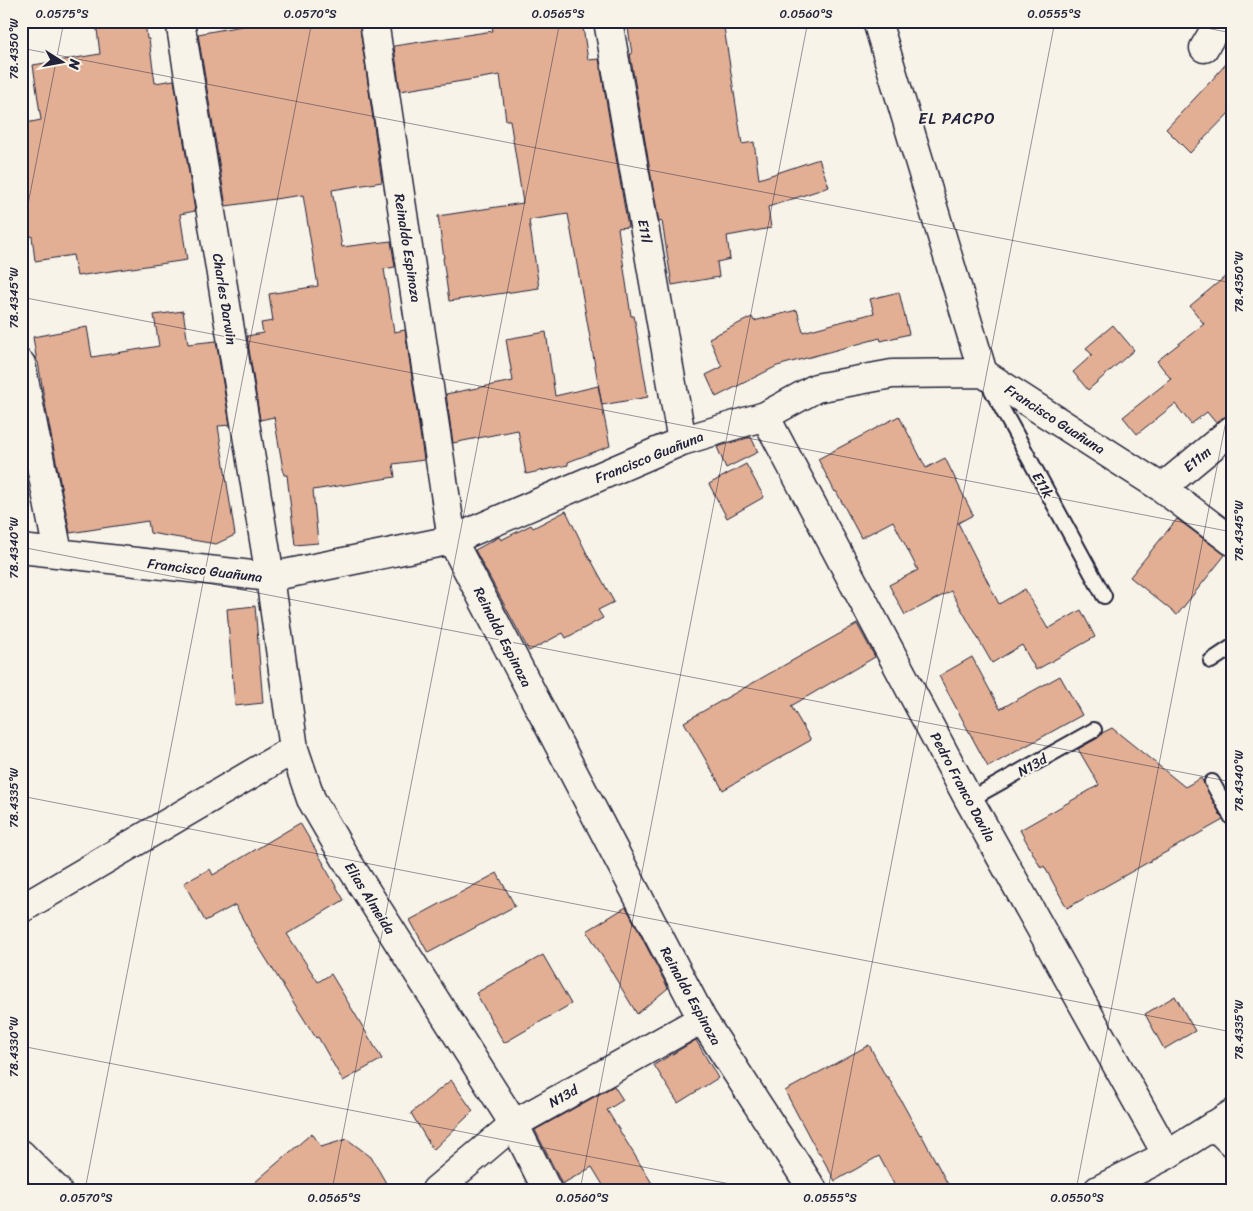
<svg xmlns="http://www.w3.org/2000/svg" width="1253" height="1211" font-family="Sriracha,sans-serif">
<rect width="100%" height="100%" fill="#f7f3e8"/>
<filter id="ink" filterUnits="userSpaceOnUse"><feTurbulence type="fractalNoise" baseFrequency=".02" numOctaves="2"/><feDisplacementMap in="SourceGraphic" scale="10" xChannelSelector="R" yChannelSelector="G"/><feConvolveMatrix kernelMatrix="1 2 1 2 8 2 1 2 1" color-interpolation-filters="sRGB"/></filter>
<g filter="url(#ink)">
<path fill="#e2af95" stroke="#22223b" d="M96,21H145L147,39H149L155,83L174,80L195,211L180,214L187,260L77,276L73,255L35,261L32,236L21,238V124L41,120L33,65L100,54Z
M269,21H359L382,182L332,190L342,247L391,241L395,267L384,269L394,332L405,330L424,460L393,464L395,477L313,490L318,543L295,545L287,475H284L274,417L260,420L247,336L263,333L261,323L273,321L269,294L318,286L303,195L226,206L198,34Z
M491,21H582L588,60L599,59L628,227L618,228L631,316H634L648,397L602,405L568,214L529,220L539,288L449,301L443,258H444L438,216L523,203L510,120H506L500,75L400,91L394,46L493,31Z
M627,21H723L742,144L754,142L759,179L819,159L829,187L768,207L771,228L727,236L730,259L717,262L719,277L672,285L662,221L659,222L630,54H632Z
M1232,57V110L1190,153L1166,129L1211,81Z
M1232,271V415L1222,418L1216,423L1207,412L1191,424L1175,404L1137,434L1123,417L1171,379L1157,361L1204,324L1190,306Z
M899,292L909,334L881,341L880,338L777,366L716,397L706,375L722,367L709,338L752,317L754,321L797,310L803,332L874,313L870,299Z
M183,311L188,344L216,341L230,425L218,426L235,535L216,544L150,533L148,521L70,533L46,409L38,362H37L33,337L87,327L92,357L159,346L154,315Z
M1113,325L1134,350L1088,390L1073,372L1092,355L1086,348Z
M546,332L555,396L598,386L610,446L568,462V465L526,474L518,430L453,443L446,394L513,381L506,339Z
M899,416L926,468L945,458L973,515L958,523L999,604L1025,589L1048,629L1081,610L1095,637L1036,670L1022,645L992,663L951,591L905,615L889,585L918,570L893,521L861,538L836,491L835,492L818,459Z
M751,437L758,452L726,468L717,447Z
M746,464L764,497L727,518L709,484Z
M566,511L590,560H591L614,602L598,610L603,618L566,638L563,633L529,651L475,550L499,537L501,540L531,525L533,528Z
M1177,519L1225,555L1177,615L1130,577Z
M255,606L263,703L235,706L227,609Z
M857,624L875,657L791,706L811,740L723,790L684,722Z
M972,657L1000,709L1060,676L1082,715L988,767L939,676Z
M1112,728L1185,787L1201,778L1223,820L1067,908L1044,866L1041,868L1020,830L1099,785L1078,749L1098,738L1102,733Z
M300,823L324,864H323L344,900L287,934L318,982L331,974L382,1059L343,1081L318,1037L316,1038L255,941L235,905L205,921L184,883L210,869L213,875Z
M497,873L515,906L428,953L410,920Z
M626,907L668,988L637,1014L587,931Z
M543,955L571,1004L504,1043L476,993Z
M1175,996L1195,1031L1164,1049L1145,1014Z
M696,1040L718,1078L678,1103L654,1065Z
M869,1045L886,1077H888L920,1135L921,1134L951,1190H897L879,1156L835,1181L819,1152L818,1153L785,1091Z
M451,1080L473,1111L433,1150L411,1113Z
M614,1086L623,1100L607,1110L656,1190H606L592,1167L562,1184L535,1130Z
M312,1133L321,1147L347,1139L371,1157L390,1190H246Z"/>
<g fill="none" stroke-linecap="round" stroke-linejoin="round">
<g stroke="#22223b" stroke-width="18">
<path id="service" d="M988,383L1104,596
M1211,661L1232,647
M1212,782L1232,818
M969,800L1094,730"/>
</g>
<g stroke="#22223b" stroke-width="31">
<path id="minor" d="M180,21L270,577L294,749L311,799L347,861L514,1124L547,1190
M374,21L452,540L702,1019L813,1190
M608,21L682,441
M877,21L983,373
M1204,48L1220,21
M21,364L58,553
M765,416L969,800L1167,1155
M1162,488L1232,430
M21,549L270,577L452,540L682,441L765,416L816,388L892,374L983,373L1162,488L1232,541
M21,909L294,749
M1214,1125L1232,1143
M21,1154L57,1190
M436,1190L514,1124L702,1019
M1098,1190L1167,1155L1232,1114"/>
</g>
<use href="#service" stroke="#f7f3e8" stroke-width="14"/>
<use href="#minor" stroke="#f7f3e8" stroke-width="28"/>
</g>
</g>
<path fill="none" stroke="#22223b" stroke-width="1" stroke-opacity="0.45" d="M1170,21L1232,33M21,48L1232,283M21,240L64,21M21,297L1232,532M21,547L1232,782M21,796L1232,1032M21,1046L761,1190M85,1190L312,21M332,1190L560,21M580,1190L808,21M828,1190L1055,21M1076,1190L1232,390"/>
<g text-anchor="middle" stroke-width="4" stroke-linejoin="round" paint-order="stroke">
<g font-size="14" fill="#22223b" stroke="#f7f3e8">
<text transform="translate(645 231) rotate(80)" y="5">E11l</text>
<text transform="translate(408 248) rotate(81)" y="5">Reinaldo Espinoza</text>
<text transform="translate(225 299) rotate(81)" y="5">Charles Darwin</text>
<text transform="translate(1055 419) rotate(33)" y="5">Francisco Guañuna</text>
<text transform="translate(649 457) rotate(-22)" y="5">Francisco Guañuna</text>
<text transform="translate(1197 459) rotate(-40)" y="5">E11m</text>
<text transform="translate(1043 485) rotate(61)" y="5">E11k</text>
<text transform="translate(205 570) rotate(7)" y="5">Francisco Guañuna</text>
<text transform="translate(503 637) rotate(63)" y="5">Reinaldo Espinoza</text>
<text transform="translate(1032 765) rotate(-29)" y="5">N13d</text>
<text transform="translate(963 787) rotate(62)" y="5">Pedro Franco Davila</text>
<text transform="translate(370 898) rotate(58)" y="5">Elias Almeida</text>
<text transform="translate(691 996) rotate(61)" y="5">Reinaldo Espinoza</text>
<text transform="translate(563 1096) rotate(-29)" y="5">N13d</text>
</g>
<g font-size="16" letter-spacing="1" fill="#22223b" stroke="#f7f3e8">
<text x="957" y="124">EL PACPO</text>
</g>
</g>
<rect width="1253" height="1211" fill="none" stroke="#f7f3e8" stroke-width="55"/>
<g transform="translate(62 62) rotate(101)" stroke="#f7f3e8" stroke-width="4" paint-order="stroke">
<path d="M0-4L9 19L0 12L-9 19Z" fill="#22223b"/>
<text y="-8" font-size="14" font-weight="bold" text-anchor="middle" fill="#22223b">N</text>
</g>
<rect x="28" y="28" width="1198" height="1156" fill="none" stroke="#22223b" stroke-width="2"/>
<g font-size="12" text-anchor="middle" fill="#22223b">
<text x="62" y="18">0.0575°S</text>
<text x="310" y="18">0.0570°S</text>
<text x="558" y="18">0.0565°S</text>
<text x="806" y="18">0.0560°S</text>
<text x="1054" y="18">0.0555°S</text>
<text transform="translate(14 49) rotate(-90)" y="4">78.4350°W</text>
<text transform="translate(1239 282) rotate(-90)" y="4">78.4350°W</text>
<text transform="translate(14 298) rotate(-90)" y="4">78.4345°W</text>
<text transform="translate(1239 531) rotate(-90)" y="4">78.4345°W</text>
<text transform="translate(14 548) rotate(-90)" y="4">78.4340°W</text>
<text transform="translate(1239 781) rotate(-90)" y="4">78.4340°W</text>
<text transform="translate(14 798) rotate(-90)" y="4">78.4335°W</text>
<text transform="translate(1239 1030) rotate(-90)" y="4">78.4335°W</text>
<text transform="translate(14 1047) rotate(-90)" y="4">78.4330°W</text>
<text x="86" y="1202">0.0570°S</text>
<text x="334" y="1202">0.0565°S</text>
<text x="582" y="1202">0.0560°S</text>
<text x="830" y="1202">0.0555°S</text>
<text x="1077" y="1202">0.0550°S</text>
</g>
</svg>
